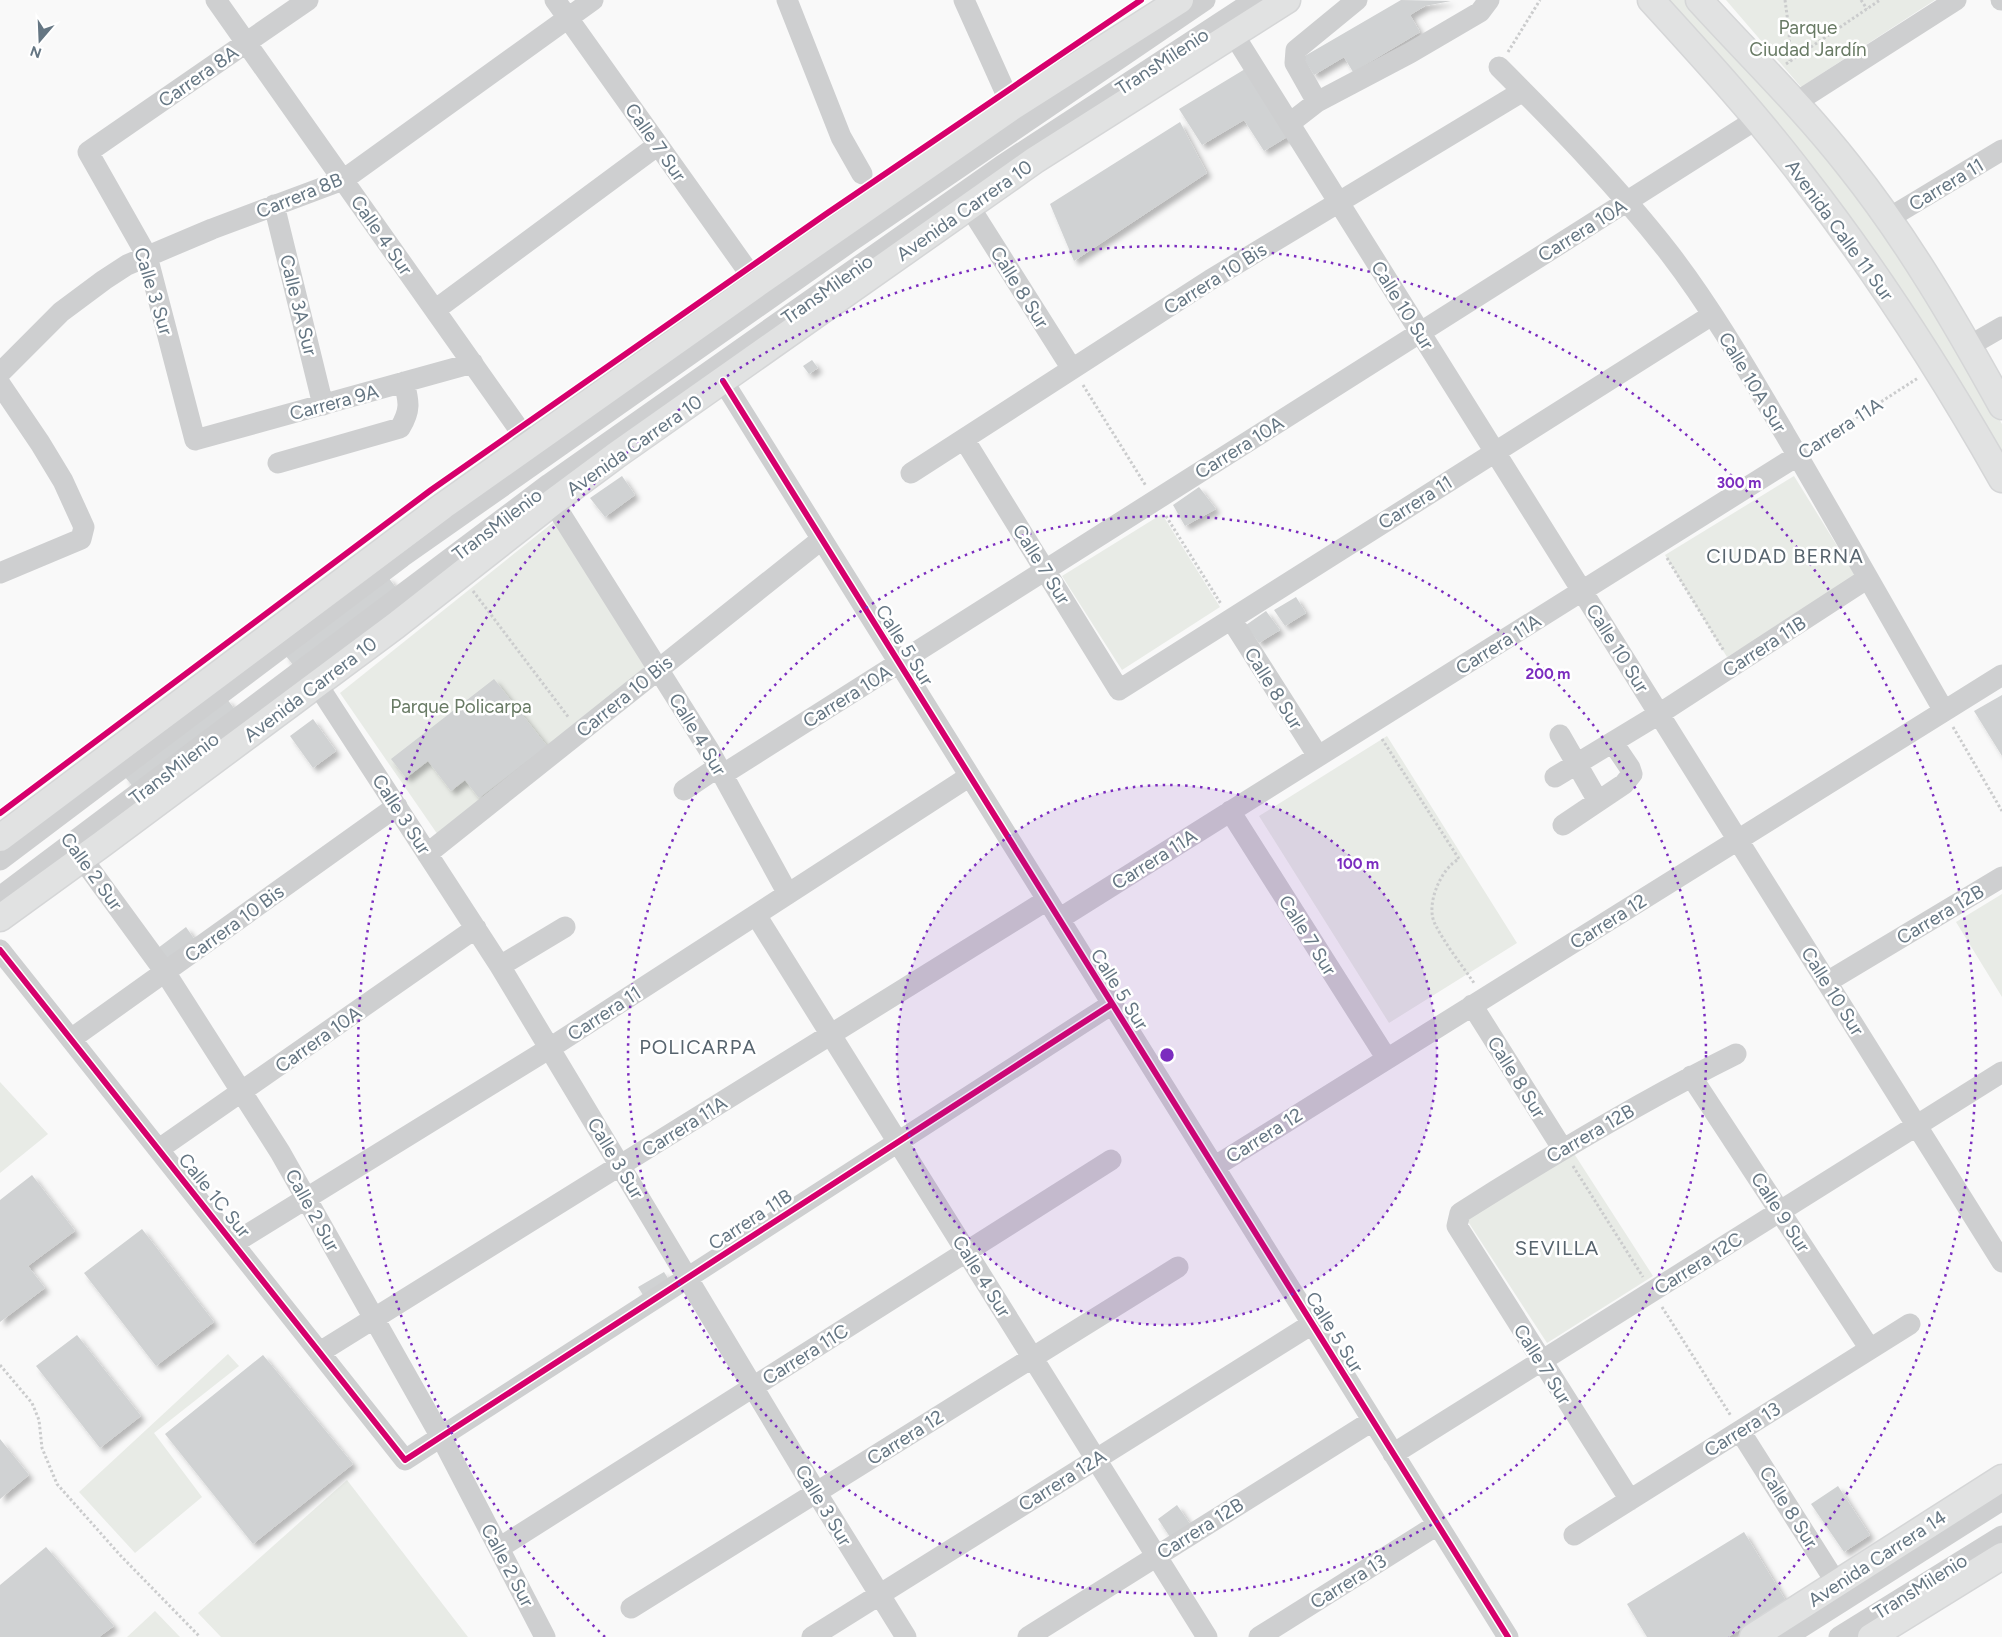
<svg xmlns="http://www.w3.org/2000/svg" width="2002" height="1637" font-family="Figtree,sans-serif">
<defs>
<filter id="shadow"><feDropShadow dx="4.5" dy="4.5" stdDeviation="2.5" flood-color="#0004"/></filter>
</defs>
<rect width="100%" height="100%" fill="#f9f9f9"/>
<path fill="#e8ebe6" d="M1666,0H1691L1851,181L1978,381L2002,424V459Z
M1726,0H1935L1801,87Z
M1794,476L1857,578L1727,657L1665,555Z
M1162,514L1220,607L1122,670L1062,576Z
M555,521L649,666L438,835L340,693Z
M1387,736L1517,943L1389,1023L1259,816Z
M2002,894V997L1956,922Z
M0,1082L48,1134L0,1173Z
M1573,1152L1653,1276L1547,1343L1467,1220Z
M228,1354L239,1366L154,1433L202,1497L135,1553L79,1492Z
M347,1480L468,1637H221L198,1613Z
M155,1611L180,1637H127Z"/>
<path fill="#d0d2d3" filter="url(#shadow)" d="M1401,0L1451,1L1425,6L1410,15L1420,32L1353,72L1344,57L1314,75L1303,57Z
M1250,66L1292,134L1264,151L1244,120L1202,145L1179,109Z
M1180,122L1207,173L1074,261L1050,204Z
M812,360L818,368L809,374L803,366Z
M622,476L635,495L605,517L590,498Z
M1199,487L1216,509L1185,526L1173,505Z
M388,577L397,589L294,666L285,655Z
M1296,597L1306,613L1285,626L1274,610Z
M1266,611L1280,630L1259,643L1246,625Z
M494,679L547,746L479,798L465,780L451,791L428,761L406,778L391,759Z
M2002,695V756L1974,711Z
M227,699L236,711L134,788L125,777Z
M313,719L336,751L313,768L290,736Z
M186,927L197,943L168,961L158,948Z
M32,1175L75,1231L28,1266L45,1288L0,1322V1200Z
M142,1229L214,1322L156,1366L84,1273Z
M664,1272L673,1286L648,1303L638,1287Z
M77,1335L141,1416L100,1448L36,1366Z
M263,1355L353,1464L253,1544L165,1434Z
M0,1439L29,1475L0,1499Z
M1838,1486L1870,1535L1844,1552L1811,1504Z
M1177,1505L1190,1524L1170,1537L1158,1519Z
M1744,1532L1786,1601L1728,1637H1647L1627,1604Z
M46,1547L114,1626L99,1637H0V1585Z"/>
<g fill="none" stroke-linecap="round" stroke-linejoin="round">
<g stroke="#d5d6d7" stroke-width="29">
<path id="major" d="M1651,0C1704,58 1757,116 1804,178C1878,273 1943,375 2002,479
M1699,0C1749,55 1803,107 1849,166C1908,240 1956,323 2002,406
M0,838L443,506L757,284L1012,107L1180,0
M0,918L102,844L395,626L553,502L615,456L1035,160L1287,0
M1753,1637L2002,1478
M1871,1637L2002,1556"/>
</g>
<path stroke="#cbcccd" stroke-width="3" stroke-dasharray="2.5 2.5" stroke-linecap="butt" d="M1785,0L1789,30L1790,61
M1861,0L1867,9
M1508,52L1540,0
M1786,64L1880,0
M1083,385L1146,486
M1814,445L1918,378
M1166,516L1221,604
M1667,558L1724,651
M473,591L569,718
M1953,727L2002,811
M1382,739L1459,859C1441,868 1425,905 1435,924C1445,944 1461,964 1474,983
M1573,1166L1643,1277
M1662,1307L1731,1416
M0,1365L32,1403L39,1420L42,1448L57,1484L120,1555L200,1637"/>
<path stroke="#cecfd0" stroke-width="21" d="M216,0L530,445
M308,0L88,152L147,256L195,440L473,363
M555,0L757,284
M787,0L841,137L862,174
M964,0L1012,107
M2001,0H2002
M1234,35L2002,1262
M1499,67C1558,126 1618,187 1670,254C1713,310 1749,373 1785,434C1839,526 1891,619 1944,711
M1317,102L1295,63L1296,50L1357,0
M1795,103L1956,0
M1290,123L1317,102L1410,53L1480,12L1489,0
M274,205L323,405
M969,206L1072,369
M1889,218L2002,150
M435,310L658,145
M1969,346L2002,327
M0,373L61,312L104,280L127,265L212,229L343,180L593,0
M723,381L1508,1637
M0,384L40,443L63,481L84,527L81,539L0,573
M964,439L1119,690L1712,315
M278,463L400,428C411,410 409,402 404,382
M911,473L1210,280L1523,91
M553,502L709,750L788,894
M1231,619L1318,756
M317,684L500,966L816,1492L906,1637
M1560,735L1598,801
M722,775L1757,119
M1555,777L1659,714L1868,578
M684,790L718,767
M1230,811L1387,1059
M1563,825L1624,784L1632,774L1630,768L1613,743
M73,846L165,972L280,1152L441,1437L545,1637
M427,854L822,539
M0,860L402,557L850,242L1205,0
M0,897L549,484L1001,166L1255,0
M756,915L1207,1637
M1059,919L1797,456
M0,950L405,1460L1112,1004
M500,966L565,927
M1827,982L2002,877
M1472,1005L1562,1148
M71,1039L397,806
M1691,1076L1870,1349
M159,1149L476,928
M1214,1167L2002,675
M234,1243L550,1048L970,776
M320,1352L1047,900
M1740,1431L1837,1584
M1393,1454L2002,1072
M1630,1500L1457,1226L1460,1213C1550,1156 1641,1101 1736,1054
M1574,1535L1910,1324
M499,1548L1111,1160
M631,1608L1178,1267
M812,1637L1312,1324
M1028,1637L1372,1421
M1259,1637L1437,1525
M1786,1637L2002,1500
M1839,1637L2002,1536"/>
<use href="#major" stroke="#e1e2e2" stroke-width="26"/>
<g stroke="#fff" stroke-width="9">
<path id="cycleway" d="M723,381L1508,1637
M0,813L431,490L826,214L1141,0
M0,950L405,1460L1112,1004"/>
</g>
<use href="#cycleway" stroke="#d6006c" stroke-width="6"/>
</g>
<circle cx="1167" cy="1055" r="270" fill="#7b2cbf" fill-opacity=".12"/>
<g fill="none" stroke="#7b2cbf" stroke-width="2.5" stroke-dasharray="2.5 5">
<circle cx="1167" cy="1055" r="270"/>
<circle cx="1167" cy="1055" r="539"/>
<path d="M605 1637A809 809 0 1 1 1729 1637"/>
</g>
<g text-anchor="middle" stroke-width="5" stroke-linejoin="round" paint-order="stroke">
<g font-size="19" fill="#687a64" stroke="#fff">
<text x="1808" y="34">Parque<tspan x="1808" dy="22">Ciudad Jardín</tspan></text>
<text x="461" y="713">Parque Policarpa</text>
</g>
<g font-size="19" fill="#657683" stroke="#fff">
<text transform="translate(1162 61) rotate(-33)" y="7">TransMilenio</text>
<text transform="translate(198 76) rotate(-35)" y="7">Carrera 8A</text>
<text transform="translate(656 142) rotate(55)" y="7">Calle 7 Sur</text>
<text transform="translate(1946 184) rotate(-31)" y="7">Carrera 11</text>
<text transform="translate(299 195) rotate(-22)" y="7">Carrera 8B</text>
<text transform="translate(964 210) rotate(-35)" y="7">Avenida Carrera 10</text>
<text transform="translate(1582 230) rotate(-32)" y="7">Carrera 10A</text>
<text transform="translate(1840 230) rotate(54)" y="7">Avenida Calle 11 Sur</text>
<text transform="translate(382 235) rotate(55)" y="7">Calle 4 Sur</text>
<text transform="translate(1215 278) rotate(-32)" y="7">Carrera 10 Bis</text>
<text transform="translate(1020 287) rotate(58)" y="7">Calle 8 Sur</text>
<text transform="translate(827 289) rotate(-35)" y="7">TransMilenio</text>
<text transform="translate(154 291) rotate(73)" y="7">Calle 3 Sur</text>
<text transform="translate(299 305) rotate(76)" y="7">Calle 3A Sur</text>
<text transform="translate(1403 305) rotate(58)" y="7">Calle 10 Sur</text>
<text transform="translate(1753 382) rotate(59)" y="7">Calle 10A Sur</text>
<text transform="translate(334 402) rotate(-15)" y="7">Carrera 9A</text>
<text transform="translate(1840 428) rotate(-33)" y="7">Carrera 11A</text>
<text transform="translate(634 445) rotate(-35)" y="7">Avenida Carrera 10</text>
<text transform="translate(1239 447) rotate(-32)" y="7">Carrera 10A</text>
<text transform="translate(1415 502) rotate(-32)" y="7">Carrera 11</text>
<text transform="translate(497 524) rotate(-37)" y="7">TransMilenio</text>
<text transform="translate(1042 564) rotate(58)" y="7">Calle 7 Sur</text>
<text transform="translate(1498 644) rotate(-32)" y="7">Carrera 11A</text>
<text transform="translate(905 645) rotate(58)" y="7">Calle 5 Sur</text>
<text transform="translate(1764 646) rotate(-33)" y="7">Carrera 11B</text>
<text transform="translate(1618 648) rotate(58)" y="7">Calle 10 Sur</text>
<text transform="translate(1274 688) rotate(58)" y="7">Calle 8 Sur</text>
<text transform="translate(310 689) rotate(-37)" y="7">Avenida Carrera 10</text>
<text transform="translate(624 696) rotate(-39)" y="7">Carrera 10 Bis</text>
<text transform="translate(847 696) rotate(-32)" y="7">Carrera 10A</text>
<text transform="translate(698 734) rotate(59)" y="7">Calle 4 Sur</text>
<text transform="translate(174 768) rotate(-37)" y="7">TransMilenio</text>
<text transform="translate(402 814) rotate(57)" y="7">Calle 3 Sur</text>
<text transform="translate(1154 859) rotate(-32)" y="7">Carrera 11A</text>
<text transform="translate(92 871) rotate(54)" y="7">Calle 2 Sur</text>
<text transform="translate(1940 914) rotate(-31)" y="7">Carrera 12B</text>
<text transform="translate(1608 921) rotate(-32)" y="7">Carrera 12</text>
<text transform="translate(234 923) rotate(-36)" y="7">Carrera 10 Bis</text>
<text transform="translate(1308 935) rotate(58)" y="7">Calle 7 Sur</text>
<text transform="translate(1120 989) rotate(58)" y="7">Calle 5 Sur</text>
<text transform="translate(1833 991) rotate(58)" y="7">Calle 10 Sur</text>
<text transform="translate(604 1013) rotate(-33)" y="7">Carrera 11</text>
<text transform="translate(318 1039) rotate(-35)" y="7">Carrera 10A</text>
<text transform="translate(1517 1077) rotate(58)" y="7">Calle 8 Sur</text>
<text transform="translate(684 1126) rotate(-32)" y="7">Carrera 11A</text>
<text transform="translate(1590 1133) rotate(-30)" y="7">Carrera 12B</text>
<text transform="translate(1264 1135) rotate(-32)" y="7">Carrera 12</text>
<text transform="translate(616 1158) rotate(59)" y="7">Calle 3 Sur</text>
<text transform="translate(215 1195) rotate(51)" y="7">Calle 1C Sur</text>
<text transform="translate(313 1210) rotate(61)" y="7">Calle 2 Sur</text>
<text transform="translate(1781 1212) rotate(57)" y="7">Calle 9 Sur</text>
<text transform="translate(750 1219) rotate(-33)" y="7">Carrera 11B</text>
<text transform="translate(1698 1263) rotate(-32)" y="7">Carrera 12C</text>
<text transform="translate(982 1276) rotate(58)" y="7">Calle 4 Sur</text>
<text transform="translate(1335 1332) rotate(58)" y="7">Calle 5 Sur</text>
<text transform="translate(805 1354) rotate(-32)" y="7">Carrera 11C</text>
<text transform="translate(1543 1364) rotate(58)" y="7">Calle 7 Sur</text>
<text transform="translate(1742 1429) rotate(-32)" y="7">Carrera 13</text>
<text transform="translate(905 1437) rotate(-32)" y="7">Carrera 12</text>
<text transform="translate(1062 1480) rotate(-32)" y="7">Carrera 12A</text>
<text transform="translate(824 1505) rotate(59)" y="7">Calle 3 Sur</text>
<text transform="translate(1789 1507) rotate(58)" y="7">Calle 8 Sur</text>
<text transform="translate(1200 1528) rotate(-32)" y="7">Carrera 12B</text>
<text transform="translate(1877 1558) rotate(-33)" y="7">Avenida Carrera 14</text>
<text transform="translate(508 1565) rotate(62)" y="7">Calle 2 Sur</text>
<text transform="translate(1348 1581) rotate(-32)" y="7">Carrera 13</text>
<text transform="translate(1920 1586) rotate(-32)" y="7">TransMilenio</text>
</g>
<g font-size="20" letter-spacing="1" fill="#57646e" stroke="#fff">
<text x="1785" y="563">CIUDAD BERNA</text>
<text x="698" y="1054">POLICARPA</text>
<text x="1557" y="1255">SEVILLA</text>
</g>
</g>
<circle cx="1167" cy="1055" r="8" fill="#7b2cbf" stroke="#fff" stroke-width="2.5"/>
<g font-size="15" text-anchor="middle" font-weight="bold" fill="#7b2cbf" stroke="#fff" stroke-width="5" stroke-linejoin="round" paint-order="stroke">
<text x="1739" y="488">300 m</text>
<text x="1548" y="679">200 m</text>
<text x="1358" y="869">100 m</text>
</g>
<g transform="translate(40 40) rotate(199)" stroke="#ffffff" stroke-width="4" paint-order="stroke">
<path d="M0-4L9 19L0 12L-9 19Z" fill="#657683"/>
<text y="-8" font-size="14" font-weight="bold" text-anchor="middle" fill="#657683">N</text>
</g>
</svg>
